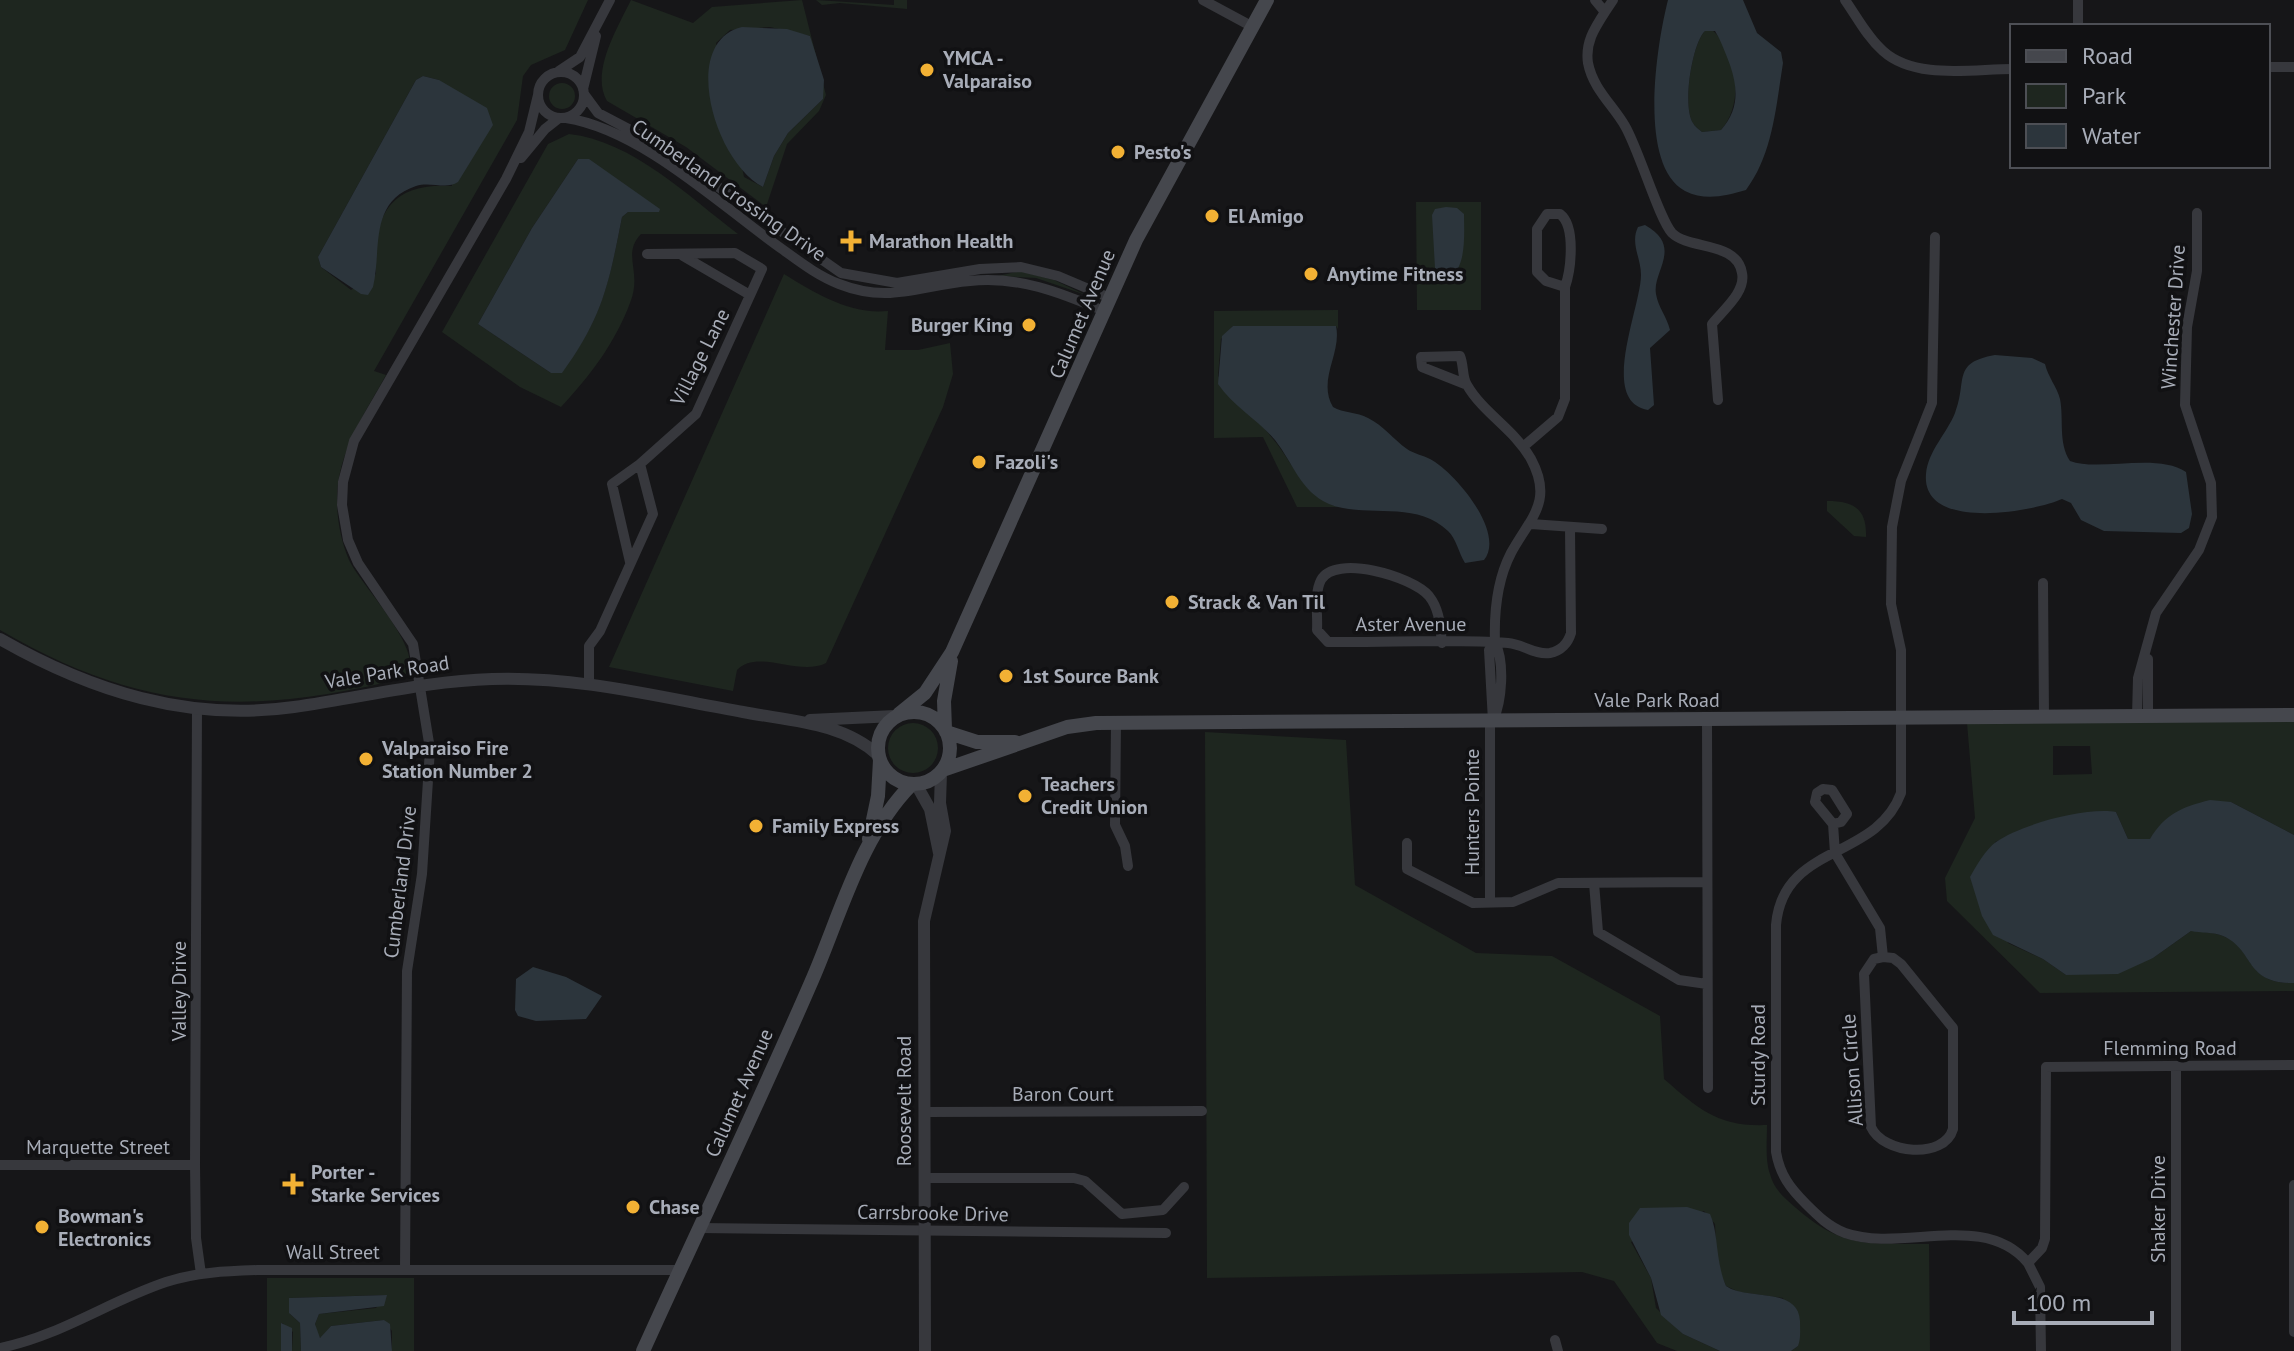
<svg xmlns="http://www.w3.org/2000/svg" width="2294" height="1351" font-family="'PT Sans',sans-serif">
<rect width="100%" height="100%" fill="#161618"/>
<path fill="#1e261f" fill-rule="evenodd" d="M0,0H588L565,50L531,65L523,76L517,120L374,371L386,375C364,415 337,453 337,500C337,520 341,541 349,560C362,587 424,648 408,677C250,717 142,713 0,630ZM423,76L439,80L452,186C390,182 372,215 376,274L351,290L321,267L318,257L416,80Z
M631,0L693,23L712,7L802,0L826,95L819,111L787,144L766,207L686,147L607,101C590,72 618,27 631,0ZM770,27L810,36L823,99L788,133L774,156L763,187L744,177L716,43L730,30Z
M816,0L894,5V0H907V9L840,3L822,5Z
M1712,30C1739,52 1744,104 1721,130L1702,132C1699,129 1695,127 1693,123C1682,107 1692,43 1705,31Z
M549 96a13 13 0 1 1 26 0a13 13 0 1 1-26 0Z
M569,134C633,141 689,197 738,234H641C621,255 643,271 630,303C615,343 590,376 561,407L520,387L442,332L548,144ZM578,159L659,212H628L622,217C609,283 602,318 562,372L551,373L478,324L532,228Z
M1416,202H1481V310H1417ZM1463,214V244L1455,275L1434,247L1435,222Z
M1020,271L1054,280L1086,295L1036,278L998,276Z
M784,274C815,293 850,315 888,311L885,350H918L950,343L953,374L943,407L826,663C799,677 758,648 737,670L733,691L609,667Z
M1338,310V329L1336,326H1233L1221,339L1218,376C1236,397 1256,417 1273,439C1293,463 1305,496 1338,507H1297L1263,437L1214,438V311Z
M1827,501C1854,501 1867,509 1866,537L1854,536L1827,511Z
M2294,721V835L2231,802L2150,839H2128L2116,812C2071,813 2035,825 1995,842L2008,943L2043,959L2066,975L2153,958L2191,931C2200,932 2214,932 2223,936C2255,949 2244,984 2294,983V991L2040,993L1947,901L1945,878L1975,818L1967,723ZM2053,746H2090L2092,774L2053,775Z
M888 748a25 25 0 1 1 50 0a25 25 0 1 1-50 0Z
M1205,732L1346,740L1355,885L1476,953L1552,956L1660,1016L1664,1079C1700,1110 1718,1127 1767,1125C1767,1140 1765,1160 1770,1174C1774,1190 1785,1198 1796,1208C1844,1250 1869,1243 1929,1244L1930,1351H1791L1798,1346L1783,1298L1739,1292L1726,1286L1717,1264L1715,1224L1704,1211L1631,1242L1651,1278L1656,1308L1683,1334L1720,1351H1677L1657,1343L1614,1281L1582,1272L1207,1278Z
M267,1278H414V1351H392V1331L384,1320L331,1326L321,1338L318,1336L315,1324L319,1314L376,1308L386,1295L289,1298L290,1314L300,1323L301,1351H292L293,1332L282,1323L281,1351H267Z"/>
<path fill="#2c353c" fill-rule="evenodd" d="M1668,0H1743L1757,33L1781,52L1783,63C1776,106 1773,154 1746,190C1725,196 1705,201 1685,191C1637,165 1657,43 1668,0ZM1705,31H1715L1719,38C1733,70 1747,101 1721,130L1702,132C1699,129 1695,127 1693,123C1682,107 1692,43 1705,31Z
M742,27L787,29L810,36L824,80L823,99L788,133L774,156L763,187C715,163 679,42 742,27Z
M423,76L439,80L487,108L493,125L458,182C446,190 430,181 416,186C368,202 382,250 373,287L368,295L361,294L321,267L318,257L416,80Z
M578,159H589L660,209L659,212H628L622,217C609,283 603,317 562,373H551L478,324L532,228Z
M1446,207L1457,208L1464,214C1464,232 1467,267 1450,277L1435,268L1432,215L1435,209Z
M1645,225C1684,247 1652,271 1656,294C1658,307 1667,317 1670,330L1650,348L1654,405L1648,410C1598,402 1641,307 1641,275C1641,258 1630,243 1638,227Z
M1233,326H1336C1342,353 1317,380 1333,407C1343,413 1357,412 1368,418C1384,426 1393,439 1407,449C1414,454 1423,455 1430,459C1455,472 1506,533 1484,560L1465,563C1459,554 1456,538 1448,531C1415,499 1365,519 1329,504C1301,492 1293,463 1275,440C1258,420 1233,406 1218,384L1222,336Z
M1995,355L2032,358L2045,364C2048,377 2057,387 2060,399C2064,419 2058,443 2070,461C2099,472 2157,452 2186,472L2192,514L2189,528L2181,533L2104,531L2081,520L2071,503L2062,499C2033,512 1921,532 1926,474C1928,451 1947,433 1955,413C1968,380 1951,363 1995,355Z
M2210,800L2231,802L2294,835V983C2244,984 2255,950 2223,936C2214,932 2200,933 2191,931L2153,958L2118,974L2066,975L2043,959L1993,935L1982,916L1970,877C1976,866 1986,849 1996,842C2022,824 2086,807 2116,812L2128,839H2150C2165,814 2182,807 2210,800Z
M533,967L566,977L602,996L586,1019L536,1021L518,1016L515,1010L516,979Z
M1687,1207L1710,1214C1719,1234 1715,1260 1726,1286C1747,1301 1798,1286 1800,1321C1800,1330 1801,1338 1798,1346L1791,1351H1720L1683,1334L1661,1315L1651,1278L1629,1235V1223L1640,1208Z
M387,1295L384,1306L319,1314L315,1324L320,1338L331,1326L384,1320L390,1324L392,1351H301L300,1323L289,1313V1298Z
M281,1323L292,1328V1351H281Z"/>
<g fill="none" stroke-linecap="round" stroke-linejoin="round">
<path stroke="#37383d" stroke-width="10" d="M1203,0L1253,27
M1595,0L1605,12C1594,29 1585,43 1588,63C1593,89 1613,105 1625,126C1639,150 1659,219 1672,233C1689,250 1737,241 1742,273C1746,292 1723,310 1712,324L1718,400
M1845,0C1857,17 1867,37 1883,51C1915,80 1972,69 2012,69
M1605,12L1613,0
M2078,26V0
M2268,67H2294
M559,71L580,57L610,0
M538 95a23 23 0 1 1 46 0a23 23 0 1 1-46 0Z
M583,89L596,36
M584,94L598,113L657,144L841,273L897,283L980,269L1021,267L1058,276L1110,298
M566,118C642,130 720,205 782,249C800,262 818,276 839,284C890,304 920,285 970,281C1019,276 1059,292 1104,311
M521,158L545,129L559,118
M1935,237L1932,403L1901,481L1892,527L1891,604L1901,650V793C1876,861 1783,843 1776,925V1152C1780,1175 1790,1188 1806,1204C1818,1216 1829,1227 1845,1233C1902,1253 1984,1210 2028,1263
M683,256L750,295
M1465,384L1422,367L1421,357L1460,356C1464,365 1462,378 1467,385C1483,413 1515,430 1531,459C1554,502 1530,518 1511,553C1497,580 1494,613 1495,642
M1523,447L1558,417L1565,399V287L1546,281L1537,272V229L1547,214H1560C1576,226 1571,270 1565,287
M1531,524L1602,529
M630,562L612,484L640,464
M2043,583L2044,717
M1495,642C1505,663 1502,701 1493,721L1489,650Z
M1442,643C1440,626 1440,610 1429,596C1412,576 1335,554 1321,580C1314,593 1318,615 1317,630L1328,642C1388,643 1449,638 1508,643C1523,644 1534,655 1550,653C1561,651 1568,643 1571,633L1570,528
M2148,659V716
M589,684V646L600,631L653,514L640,464L696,414L762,269L735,253L647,254
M197,708L195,1165L196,1238L201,1274
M2137,716L2138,678L2156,613L2199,550L2212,517L2211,483L2185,405L2187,327L2197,271V213
M1707,721L1708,1088
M1116,723L1115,825L1125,846L1128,866
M1833,824L1841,822L1847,814L1832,790L1823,789L1817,793L1815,802L1833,824L1835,853L1880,928L1883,957
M1407,843V869L1473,903L1513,902L1558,883L1707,882
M1594,883L1598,932L1679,980L1707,984
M1490,903V721
M1883,957L1893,958L1901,964L1953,1028V1129C1944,1160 1883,1154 1871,1127L1864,974L1874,959Z
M2176,1066V1351
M924,1112L1202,1111
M0,1165H195
M924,1178H1074L1085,1181L1122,1214L1163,1210L1184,1187
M2294,1185V1332
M699,1228L1166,1233
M405,1270L407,971L422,874L430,749L413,644L358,563L348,540L342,505L343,482L354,441L506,179L529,132L538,95
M1555,1340L1558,1351
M0,1348C60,1336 109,1301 166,1282C196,1272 228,1271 258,1270H680
M2041,1351L2040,1287L2028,1263L2042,1248L2045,1239L2046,1067L2294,1065"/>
<path stroke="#37383d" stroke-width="12" d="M0,639C91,691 188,722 294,707C361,698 424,681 492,679C578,676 659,697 743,712C790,721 842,722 878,755
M810,720L895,716
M916,784L930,809L939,853
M925,1351L924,921L945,831L940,803L941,773"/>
<path stroke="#45474d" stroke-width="14" d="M878 748a36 36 0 1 1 72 0a36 36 0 1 1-72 0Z
M899,714L925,693L952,652L1136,240L1267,0
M945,729L944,701L951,661
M946,732L977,742H1015
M943,770L1067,727L1096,723L2294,715
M869,839L878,796L880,760
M643,1351C699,1227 759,1103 813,978C841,913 861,835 912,784"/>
</g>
<g fill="#f2b134" stroke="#111113" stroke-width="3">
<circle cx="927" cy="70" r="8"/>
<circle cx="1118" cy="152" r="8"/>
<circle cx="1212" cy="216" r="8"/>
<path d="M847 229h8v8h8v8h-8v8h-8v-8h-8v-8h8z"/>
<circle cx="1311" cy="274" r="8"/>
<circle cx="1029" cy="325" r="8"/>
<circle cx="979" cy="462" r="8"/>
<circle cx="1172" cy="602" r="8"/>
<circle cx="1006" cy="676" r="8"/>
<circle cx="366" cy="759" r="8"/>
<circle cx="1025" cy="796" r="8"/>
<circle cx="756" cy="826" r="8"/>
<path d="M289 1172h8v8h8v8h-8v8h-8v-8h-8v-8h8z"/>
<circle cx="633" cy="1207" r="8"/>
<circle cx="42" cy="1227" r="8"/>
</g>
<g text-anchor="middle" stroke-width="7" stroke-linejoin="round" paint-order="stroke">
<g font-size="20" font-weight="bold" fill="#a8adb8" stroke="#111113" text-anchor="start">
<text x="943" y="65">YMCA -<tspan x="943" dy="23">Valparaiso</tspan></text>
<text x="1134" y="159">Pesto's</text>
<text x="1228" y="223">El Amigo</text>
<text x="869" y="248">Marathon Health</text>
<text x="1327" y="281">Anytime Fitness</text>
<text x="1013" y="332" text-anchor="end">Burger King</text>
<text x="995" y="469">Fazoli's</text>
<text x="1188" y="609">Strack &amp; Van Til</text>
<text x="1022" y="683">1st Source Bank</text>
<text x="382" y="755">Valparaiso Fire<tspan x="382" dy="23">Station Number 2</tspan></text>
<text x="1041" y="791">Teachers<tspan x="1041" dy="23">Credit Union</tspan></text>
<text x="772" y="833">Family Express</text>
<text x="311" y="1179">Porter -<tspan x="311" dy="23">Starke Services</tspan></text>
<text x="649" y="1214">Chase</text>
<text x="58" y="1223">Bowman's<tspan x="58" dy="23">Electronics</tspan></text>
</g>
<g font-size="20" fill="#a8adb8" stroke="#111113">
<text transform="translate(729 190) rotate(35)" y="7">Cumberland Crossing Drive</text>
<text transform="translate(1082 314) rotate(-67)" y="7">Calumet Avenue</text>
<text transform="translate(2173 317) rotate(-86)" y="7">Winchester Drive</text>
<text transform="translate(700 357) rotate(-63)" y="7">Village Lane</text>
<text x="1411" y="631">Aster Avenue</text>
<text transform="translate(387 672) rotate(-9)" y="7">Vale Park Road</text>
<text x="1657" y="707">Vale Park Road</text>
<text transform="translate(1472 812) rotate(-90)" y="7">Hunters Pointe</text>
<text transform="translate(400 882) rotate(-83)" y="7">Cumberland Drive</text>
<text transform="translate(179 991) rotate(-90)" y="7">Valley Drive</text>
<text x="2170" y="1055">Flemming Road</text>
<text transform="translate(1758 1055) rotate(-90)" y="7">Sturdy Road</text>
<text transform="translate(1852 1070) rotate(-94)" y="7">Allison Circle</text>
<text transform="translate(739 1093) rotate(-66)" y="7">Calumet Avenue</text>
<text x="1063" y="1101">Baron Court</text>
<text transform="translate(904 1101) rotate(-90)" y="7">Roosevelt Road</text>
<text x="98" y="1154">Marquette Street</text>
<text transform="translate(2158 1209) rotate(-90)" y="7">Shaker Drive</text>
<text transform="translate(933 1213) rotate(1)" y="7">Carrsbrooke Drive</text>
<text x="333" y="1259">Wall Street</text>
</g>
</g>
<rect x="2010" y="24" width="260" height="144" fill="#111113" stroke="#4d4f55" stroke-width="2"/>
<rect x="2026" y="50" width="40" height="12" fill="#45474d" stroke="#4d4f55" stroke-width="2"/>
<text x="2082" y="64" font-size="24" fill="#a8adb8">Road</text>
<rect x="2026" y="84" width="40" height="24" fill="#1e261f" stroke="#4d4f55" stroke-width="2"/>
<text x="2082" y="104" font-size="24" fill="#a8adb8">Park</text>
<rect x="2026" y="124" width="40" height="24" fill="#2c353c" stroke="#4d4f55" stroke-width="2"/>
<text x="2082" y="144" font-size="24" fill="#a8adb8">Water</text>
<path d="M2014 1311v12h138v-12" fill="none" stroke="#a8adb8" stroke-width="4"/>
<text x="2026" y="1311" font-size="24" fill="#a8adb8" stroke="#111113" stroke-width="6" paint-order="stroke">100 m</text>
</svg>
